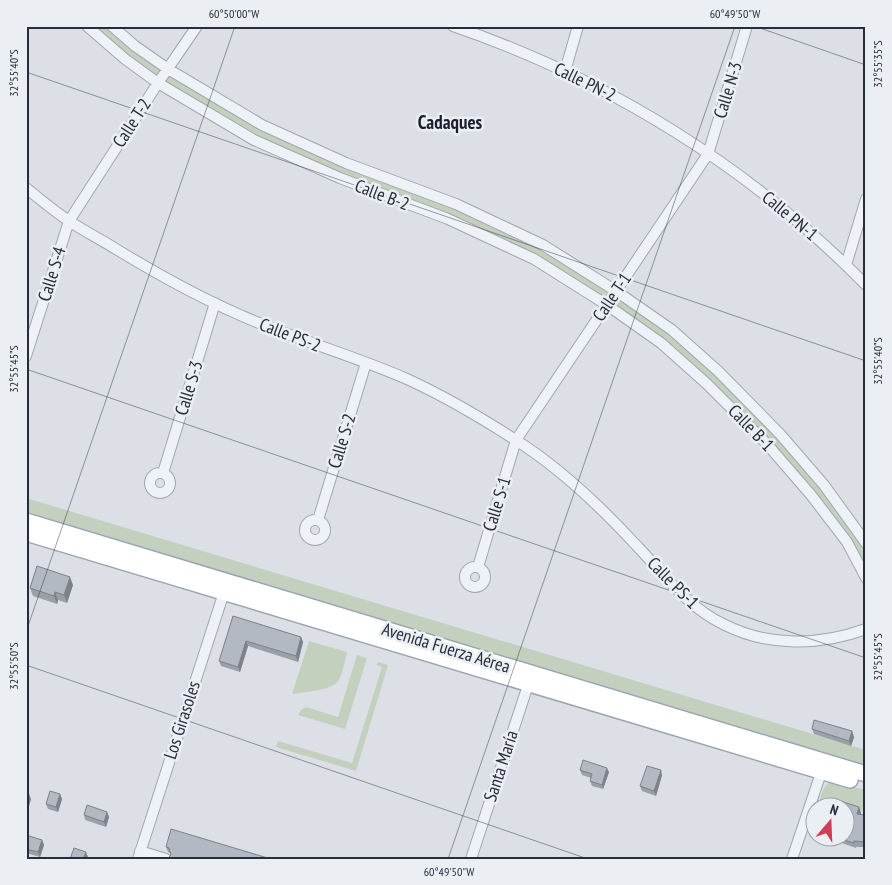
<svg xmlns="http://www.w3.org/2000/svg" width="892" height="885" font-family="'PT Sans Narrow',sans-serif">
<rect width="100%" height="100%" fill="#dce0e6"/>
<path fill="#c2d0bd" d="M87,26H112L135,46L262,125L543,245L672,330L780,434L866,543V578L811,495L661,343L534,259L254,140L158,83Z
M26,498L866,750V770L26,517Z
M309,641L347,652C345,661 343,672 339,680C332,691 304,692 292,694Z
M357,655L367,658L345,729L298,715L301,710L306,707L338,717Z
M378,662L388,665L356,771L276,747L278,741L352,763L382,667L377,665Z
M831,782L866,790V812L828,799L825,806L820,804C820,796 823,785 831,782Z"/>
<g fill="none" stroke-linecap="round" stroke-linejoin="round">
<g stroke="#a1a7b0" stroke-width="12">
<path id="minor" d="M87,26L125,59L158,83L254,140L340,178L448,219L534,259L607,305L661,343L707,384L766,443L811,495L847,542L866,578
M112,26L135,46L168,69L262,125L346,163L456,204L543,245L616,291L672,330L718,371L780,434L824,485L866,543
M453,26C608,79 751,168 866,285
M565,71L578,26
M26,188C40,199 54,211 69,221C84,231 100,239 116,249C162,277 209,303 259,323C308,343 359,358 407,379C444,396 480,417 514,439C559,467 600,506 636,545C664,574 686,606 723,624C768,647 819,646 866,629
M846,265L866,199
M26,356L69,221L158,83L197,26
M150 483a10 10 0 1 1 20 0a10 10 0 1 1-20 0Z
M163,473L215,303
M305 530a10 10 0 1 1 20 0a10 10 0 1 1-20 0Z
M318,520L366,363
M465 577a10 10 0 1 1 20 0a10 10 0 1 1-20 0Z
M478,567L516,440L708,154L747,26
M140,851L166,859
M138,859L226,586
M471,859L530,679
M792,859L823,767"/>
</g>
<g stroke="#9ba5b2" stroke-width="18">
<path id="primary" d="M26,521L866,774
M26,533L850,780"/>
</g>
<use href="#minor" stroke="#eef1f5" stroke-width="10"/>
<use href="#primary" stroke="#fff" stroke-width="15"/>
</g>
<path fill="#9a9fa8" d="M73,585L67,603L58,600L57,604L33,596L30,588Z
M233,616L301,637L303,642L298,662L248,646L240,672L221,666L219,661Z
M812,729L852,731L854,737L851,746L814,734Z
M580,770L609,772L603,789L592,786L590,781L591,778L582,775Z
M662,775L656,796L642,791L640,786Z
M60,794L62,799L58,812L48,809L46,804Z
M859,807L861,813V814L866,815V847H856V848L830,839L829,838H844Z
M107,812L109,817L106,827L85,820L84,815Z
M26,835L42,840L44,845L40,857L26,853Z
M166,847L271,859L171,855L170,853L168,852Z"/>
<path fill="#7d8288" d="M70,577L73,585L67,603L64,595Z
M55,592L58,600L57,604L54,596Z
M301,637L303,642L298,662L296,656Z
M246,641L248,646L240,672L238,667Z
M852,731L854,737L851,746L849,741Z
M607,768L609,772L603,789L602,785Z
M661,770L662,775L656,796L654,791Z
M29,794L31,799L28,810L26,806V803Z
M60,794L62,799L58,812L56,807Z
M859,807L861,813L859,819L857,814Z
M107,812L109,817L106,827L104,822Z
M42,840L44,845L40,857L38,852Z
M86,852L88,857L87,859H83Z"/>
<path fill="#b3b9c3" stroke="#7d8288" d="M37,566L70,577L64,595L55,592L54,596L30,588Z
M233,616L301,637L296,656L246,641L238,667L219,661Z
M814,720L852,731L849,741L812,729Z
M583,760L607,768L602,785L590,781L592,774L580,770Z
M647,766L661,770L654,791L640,786Z
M50,791L60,794L56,807L46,804Z
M26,793L29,794L26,803Z
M837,800L859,807L857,814L866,815V842L854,841V843L838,838H844V808H834Z
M87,805L107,812L104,822L84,815Z
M171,829L271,859H167L171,855L169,848L166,847Z
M26,835L42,840L38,852L26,849Z
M74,848L86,852L83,859H70Z"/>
<path fill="none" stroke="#252e3c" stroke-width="1" stroke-opacity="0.45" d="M754,26L866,65M26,72L866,361M26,369L866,658M26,632L235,26M26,665L588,859M448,859L735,26"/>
<g text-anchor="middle" stroke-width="5" stroke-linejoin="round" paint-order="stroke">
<g font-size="18" fill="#252e3c" stroke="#ebeff4">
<text transform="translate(585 82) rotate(26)" y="6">Calle PN-2</text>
<text transform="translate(728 90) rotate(-73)" y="6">Calle N-3</text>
<text transform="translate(132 123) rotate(-57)" y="6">Calle T-2</text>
<text transform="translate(382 195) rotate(21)" y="6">Calle B-2</text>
<text transform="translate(790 216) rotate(40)" y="6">Calle PN-1</text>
<text transform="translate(52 274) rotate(-73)" y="6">Calle S-4</text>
<text transform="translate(612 297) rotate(-56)" y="6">Calle T-1</text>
<text transform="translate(290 335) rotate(21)" y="6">Calle PS-2</text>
<text transform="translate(189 388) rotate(-73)" y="6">Calle S-3</text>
<text transform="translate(751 428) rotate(46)" y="6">Calle B-1</text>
<text transform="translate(342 441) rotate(-73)" y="6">Calle S-2</text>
<text transform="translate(497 504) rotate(-73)" y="6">Calle S-1</text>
<text transform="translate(673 583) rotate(45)" y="6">Calle PS-1</text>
<text transform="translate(446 648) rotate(17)" y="6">Avenida Fuerza Aérea</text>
<text transform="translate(182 720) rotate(-72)" y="6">Los Girasoles</text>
<text transform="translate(501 766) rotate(-72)" y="6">Santa María</text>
</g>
<g font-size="19" font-weight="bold" fill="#181f2d" stroke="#ebeff4">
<text x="450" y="129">Cadaques</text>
</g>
</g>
<rect width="892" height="885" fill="none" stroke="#ebeff4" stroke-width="55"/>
<g transform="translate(830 822) rotate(19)"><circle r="24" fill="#ebeff4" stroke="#9ca2aa"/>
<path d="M0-4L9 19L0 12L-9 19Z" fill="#cf3d56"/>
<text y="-8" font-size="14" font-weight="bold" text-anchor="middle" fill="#252e3c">N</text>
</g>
<rect x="28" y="28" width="836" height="830" fill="none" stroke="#252e3c" stroke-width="2"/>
<g font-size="12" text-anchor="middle" fill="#252e3c">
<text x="234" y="18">60°50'00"W</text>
<text x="735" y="18">60°49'50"W</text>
<text transform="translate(878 64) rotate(-90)" y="4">32°55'35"S</text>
<text transform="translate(14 73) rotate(-90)" y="4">32°55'40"S</text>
<text transform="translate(878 361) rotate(-90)" y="4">32°55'40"S</text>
<text transform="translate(14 369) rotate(-90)" y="4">32°55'45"S</text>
<text transform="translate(878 657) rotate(-90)" y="4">32°55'45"S</text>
<text transform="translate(14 666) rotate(-90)" y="4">32°55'50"S</text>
<text x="449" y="876">60°49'50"W</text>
</g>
</svg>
